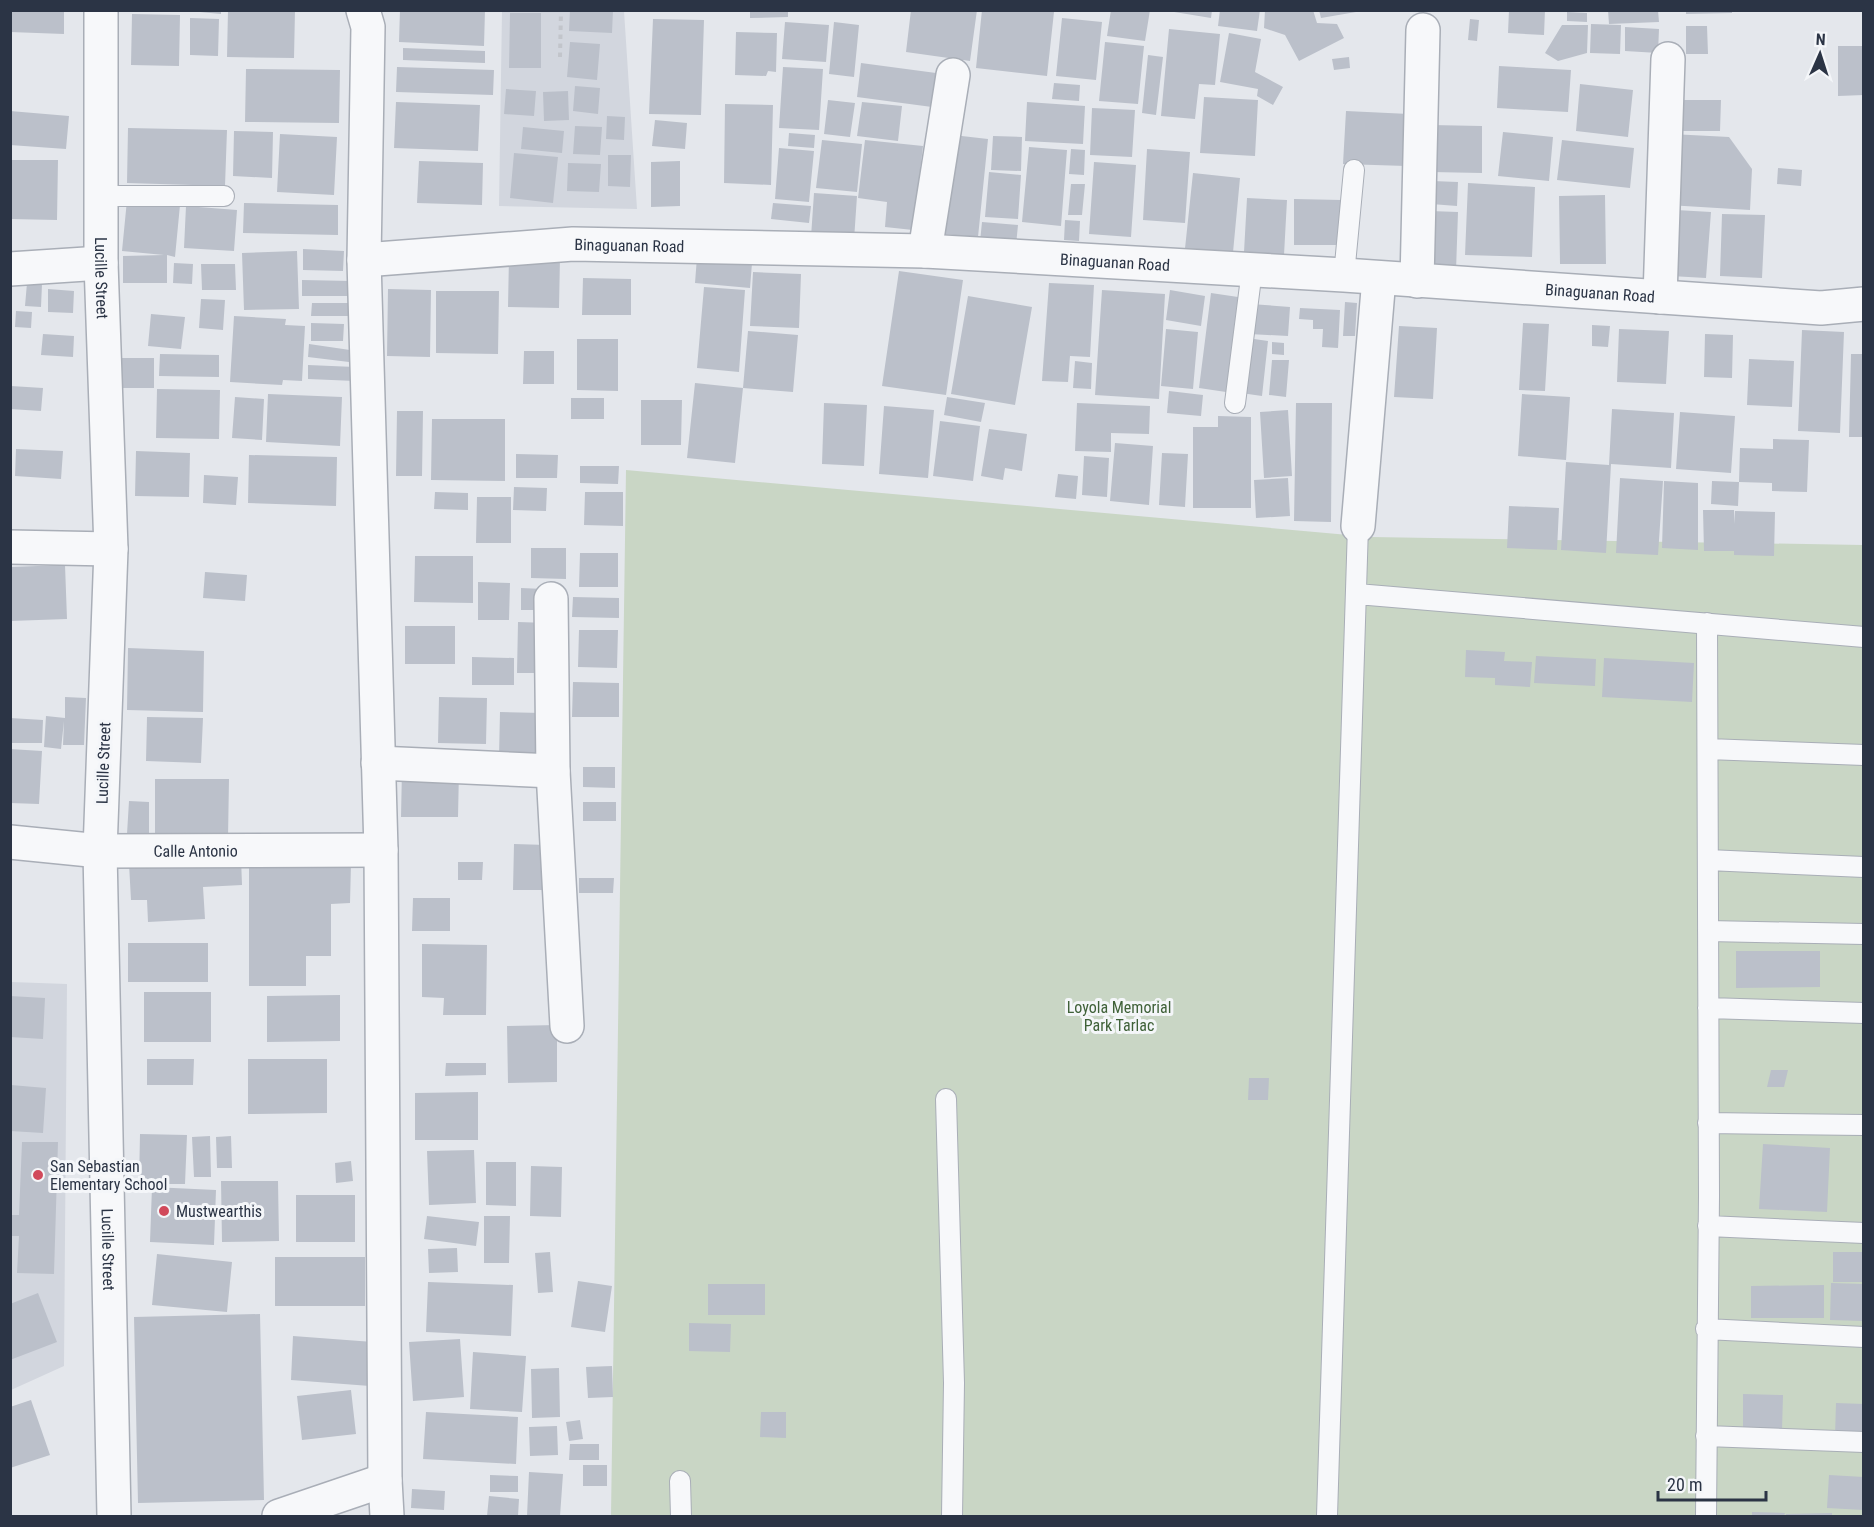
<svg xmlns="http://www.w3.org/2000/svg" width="1874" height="1527" font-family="'Roboto Condensed',sans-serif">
<rect width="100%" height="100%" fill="#e4e7ec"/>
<path fill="#d2d6de" d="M502,11H624L637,209L499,206Z
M11,982L67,984L64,1366L11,1390Z"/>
<path fill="#c9d6c5" d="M626,470L1371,537L1863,545V1516H611Z"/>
<path fill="#bbc0ca" d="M10,10H64V34L10,32Z
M200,10H221V14L200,12Z
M228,10H295L294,58L227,57Z
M400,10H485L484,46L399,42Z
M570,10H613L612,33L569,31Z
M750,10H788V17L750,18Z
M911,10H977L970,61L906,52Z
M982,10L1054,12L1047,76L976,68Z
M1111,10H1150L1145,41L1107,36Z
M1162,10H1212L1211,18Z
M1220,10H1260L1257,31L1218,26Z
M1265,10H1313L1317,23L1337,24L1344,38L1299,61L1285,35L1264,28Z
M1319,10H1356V12L1321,18Z
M1509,10H1545L1544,35L1508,33Z
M1608,10H1658L1659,22L1609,24Z
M1686,10H1732V13L1686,14Z
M1567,12L1587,13V22L1567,21Z
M510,13H541V68H509Z
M132,14L180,15L179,66L131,65Z
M190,18L219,19L218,56L190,55Z
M1062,18L1102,22L1096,80L1056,76Z
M653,19L704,20L701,115L649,114Z
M1470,19L1479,20L1477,41L1468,40Z
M785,22L829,25L826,62L782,59Z
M834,22L859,25L854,77L829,74Z
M1591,24L1621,25L1620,54L1590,53Z
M1562,25H1588L1587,53L1558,61L1545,53Z
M1686,26H1707L1708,54H1686Z
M1625,27L1659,29L1658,53L1625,51Z
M1169,29L1220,34L1215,85L1199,84L1195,119L1161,116Z
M736,32L777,33L776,72L768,71L766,76L735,75Z
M1229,33L1261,39L1255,72L1283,87L1273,105L1257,96L1258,89L1220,82Z
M570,42L600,44L597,80L567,77Z
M1105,42L1144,46L1138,104L1099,101Z
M1838,46H1864V95L1838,96Z
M403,48L485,51V63L403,60Z
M1148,55L1163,57L1156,115L1142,113Z
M1349,57L1350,68L1334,70L1332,59Z
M861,63L936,73L932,107L857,97Z
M1499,66L1571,70L1568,112L1497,108Z
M397,67L494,70L493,95L396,92Z
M783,67L823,69L819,130L779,128Z
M246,69L340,70L339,123L245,122Z
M1054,83L1080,85L1079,101L1052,99Z
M1580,84L1633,90L1628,137L1576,131Z
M575,86L600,88L598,114L573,111Z
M506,89L536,91L534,116L504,114Z
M568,91L569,120L544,121L543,92Z
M1204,97L1258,100L1255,156L1200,153Z
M828,100L855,103L850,137L824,134Z
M1679,100H1721L1720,131H1679Z
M396,102L480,105L478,151L394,148Z
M862,102L902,106L898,141L857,136Z
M1027,102L1085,106L1083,144L1025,141Z
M725,104L773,105L771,185L724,183Z
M1092,108L1135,110L1132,157L1090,155Z
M10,111L69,116L66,149L10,145Z
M1346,111L1409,114L1406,166L1343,164Z
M607,116L625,117L624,140L606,139Z
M655,120L687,123L685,149L652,146Z
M1431,125L1482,126V173L1431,172Z
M575,126L602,127L600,155L573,154Z
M523,127L564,131L562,153L521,149Z
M128,128L227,130L225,186L127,183Z
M234,131L273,132L272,178L233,176Z
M1503,132L1553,137L1549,181L1498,176Z
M789,133L815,135L814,148L788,146Z
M280,134L337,137L334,195L277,192Z
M1671,134L1729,137L1752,169L1750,210L1668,205Z
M953,135L988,139L978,237L943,234Z
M993,136L1022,137L1021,171L991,170Z
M822,140L862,144L857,192L816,188Z
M865,140L923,146L913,230L885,227L887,202L858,198Z
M1562,140L1634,148L1630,188L1557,180Z
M1029,147L1067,150L1061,226L1022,222Z
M779,148L814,151L809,202L775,199Z
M1071,149L1085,150L1084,175L1069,174Z
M1147,149L1190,152L1185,223L1143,220Z
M514,153L558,157L553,203L510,198Z
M608,155H631L630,187L608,186Z
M10,160H58L57,220L10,219Z
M419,161L483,163L482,205L417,203Z
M680,161V206L651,207V162Z
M1094,162L1136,165L1131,237L1089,234Z
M568,163L601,164L599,192L567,191Z
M1778,168L1802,170L1801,186L1777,184Z
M989,172L1021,175L1018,219L985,217Z
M1193,173L1240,178L1232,263L1184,258Z
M1432,181L1458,182L1457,206L1431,204Z
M1468,183L1535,187L1532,257L1465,255Z
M1071,184H1085L1082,215H1068Z
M814,193L857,196L854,240L811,237Z
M1605,195L1606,264H1560L1559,196Z
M1247,198L1287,200L1284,255L1244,252Z
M1294,199L1341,200V245H1294Z
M127,200L180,205L175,257L167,255V283H123V256L164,255L122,251Z
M244,203L338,205V235L243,233Z
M773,203L811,206L809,223L771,219Z
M186,206L237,210L234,251L184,248Z
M1676,210L1711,212L1706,278L1671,276Z
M1430,211L1458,212L1456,271H1428Z
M1722,214L1765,215L1762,278L1720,276Z
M1065,220L1080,221L1079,241L1064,240Z
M982,222L1018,225L1016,245L980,242Z
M303,249L344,251L343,271L303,270Z
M297,251L299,309L244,310L242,253Z
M509,256L560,257L559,308L508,307Z
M697,257L752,263L750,288L695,283Z
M174,263L193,264L192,284L173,283Z
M201,264H235L236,290H202Z
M899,271L963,280L946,395L882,386Z
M753,272L801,274L799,328L750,326Z
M583,278L631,279V315H582Z
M302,280L352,281L353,296H302Z
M27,283L42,284L41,307L25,306Z
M1049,283L1094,285L1090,357L1070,356L1068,382L1042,381Z
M704,287L745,290L739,372L697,368Z
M48,289L74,291L73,313L48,312Z
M388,289L431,290L430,357L387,356Z
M1102,290L1165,294L1159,399L1095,395Z
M1170,290L1205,296L1201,326L1166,320Z
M436,291H499L498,354L436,353Z
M1211,293L1238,297L1226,392L1199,388Z
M968,296L1032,307L1015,405L951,394Z
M201,299L225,300L223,330L199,328Z
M1345,302L1357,303L1355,336H1343Z
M312,303H351L350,316H311Z
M1251,304L1290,307L1288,336L1249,334Z
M1300,308L1340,310L1338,348L1322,347L1323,329H1313V320L1299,319Z
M16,311L32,312L31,328L15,327Z
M151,314L185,317L181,349L148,346Z
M234,316L286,319L285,325L305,326L302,381L283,380L282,385L230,382Z
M311,323L344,324L343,341H311Z
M1523,323L1549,324L1545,391L1519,390Z
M1592,325L1610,326L1608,347L1592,346Z
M1399,326L1437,328L1433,399L1394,397Z
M1166,329L1198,332L1193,389L1161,386Z
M1619,329L1669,331L1666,384L1617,382Z
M1802,330L1844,332L1840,433L1798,431Z
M748,331L798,335L793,392L743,388Z
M43,334L74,336L73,357L41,355Z
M1705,334L1733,335L1732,378L1704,377Z
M1247,338L1268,341L1262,396L1241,393Z
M577,339H618V391L577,390Z
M1272,342L1284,343V355L1272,354Z
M309,344L350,350L349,362L308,357Z
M524,351H554V384H523Z
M160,354L219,355V377L159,376Z
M1851,354H1864V437H1849Z
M122,358H154V388H121Z
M1749,359L1794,361L1792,407L1747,405Z
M1272,360H1289L1286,397L1269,395Z
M1075,361L1092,363L1091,389L1073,388Z
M308,365L355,367V381L308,379Z
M695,383L743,388L735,463L687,458Z
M11,386L43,388L41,411L10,409Z
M157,389L220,390L219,439L156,438Z
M1169,391L1203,395L1201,416L1167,413Z
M268,394L342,397L340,446L266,442Z
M1522,394L1570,397L1566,460L1518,456Z
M235,397L264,399L262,440L232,438Z
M947,397L985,403L981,422L944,415Z
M571,398H604V419H571Z
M641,400H682L681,445H641Z
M824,403L867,405L864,466L822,464Z
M1077,403L1150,406L1149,434L1111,433V452L1075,451Z
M1296,403H1332L1331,522L1294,521Z
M884,406L934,410L928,478L879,474Z
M1612,409L1674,413L1671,468L1611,464L1606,553L1561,550L1566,462L1609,465Z
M1288,410L1292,476L1264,478L1260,412Z
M397,411H423L422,476H396Z
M1680,412L1735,416L1731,473L1676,469Z
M1218,416L1251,417V508H1193V427H1218Z
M432,419H505V481L431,480Z
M940,421L980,426L973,481L933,476Z
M989,429L1027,434L1022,471L1005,468L1003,480L981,476Z
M1773,439L1809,440L1807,492L1772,491V483L1739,482L1740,448L1773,449Z
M1115,443L1153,446L1149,505L1110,501Z
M16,449L63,451L61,479L15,476Z
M136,451L190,453L189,497L135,496Z
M1162,453L1188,454L1185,507L1159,505Z
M516,454L558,455L557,478H516Z
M249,455L337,457L336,506L248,503Z
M1084,456L1109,458L1107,497L1082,495Z
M580,466H619L618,484L580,483Z
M1058,474L1078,476L1076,499L1055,497Z
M204,475L238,477L236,505L203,503Z
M1288,478L1290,516L1256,518L1254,480Z
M1620,478L1663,481L1658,555L1616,553Z
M1664,481L1698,483V550L1662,548Z
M1712,481L1739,482L1738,506L1711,504Z
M514,487L547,488L546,511L513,510Z
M435,492L468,493V510L434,509Z
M585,492H623V526L584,525Z
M477,497H511V543H476Z
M1509,506L1559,508L1557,550L1507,548Z
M1703,510H1734V524L1735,511L1775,512L1774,556L1734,555V551H1704Z
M531,548H566V579L531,578Z
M580,553H618V587H579Z
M415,556H473V603L414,602Z
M65,565L67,619L10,621V567Z
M205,572L247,575L245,601L203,598Z
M478,582L510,583L509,620H478Z
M521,588L544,589L543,610H521Z
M573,597L619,598V618L572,617Z
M518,622L548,623V673H517Z
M405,626H455V664H405Z
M579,630H618L617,668L578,667Z
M128,648L204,651L203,712L127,710Z
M1466,650L1505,652L1504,661L1532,662L1530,687L1495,685V678L1465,677Z
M1536,656L1596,659L1595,686L1534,683Z
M472,657L514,658V685H472Z
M1604,658L1694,663L1692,702L1602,697Z
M573,682L619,683V717H572Z
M65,697L86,698L84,745H63L64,721L61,749L44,747L46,716L65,718Z
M439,697L487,698L486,744L438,743Z
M500,712L542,713V757H499Z
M147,717L203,718L201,763L146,761Z
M10,718L43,720L42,743H10Z
M10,749L42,751L39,804L10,803Z
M583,767H615V788L583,787Z
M402,769L459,770L458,817H401Z
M155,779H229L228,838L155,837Z
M129,801L149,802V834H127Z
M583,802H616V821H583Z
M514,844L547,845L546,890H513Z
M241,858L242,885L203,887L205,919L148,922L147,900H131L129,864Z
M458,862H483L482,880H458Z
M249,863H351L350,903L331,904V956H306V986H249Z
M579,878H614L613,893H579Z
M413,898H450V931H412Z
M128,943H208V982H128Z
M422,944L487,945L486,1015H443L444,998L422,997Z
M1736,951H1820V987L1736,988Z
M144,992H211V1042H144Z
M340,995V1041L267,1042V996Z
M10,996L45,998L43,1039L10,1037Z
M557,1025V1082L508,1083L507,1026Z
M147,1059H194L193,1085H147Z
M248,1059H327V1113L248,1114Z
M446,1063H486V1075L445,1076Z
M1771,1070H1788L1784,1087H1767Z
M1249,1078H1269L1268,1100H1248Z
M11,1085L46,1088L43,1133L10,1131Z
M478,1092V1140H415V1093Z
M140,1134L187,1135L185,1184H139Z
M210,1136L211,1177H194L192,1137Z
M231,1136L232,1168H217L216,1137Z
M22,1142H58L54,1274L17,1273L19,1236H10V1215H19Z
M1763,1144L1830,1148L1827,1212L1759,1209Z
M474,1150L476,1203L429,1205L427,1151Z
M351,1161L353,1181L336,1183L335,1163Z
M486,1162H516V1206L486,1205Z
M531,1166L562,1167L561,1217L530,1216Z
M221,1181H278L279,1241L222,1242Z
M152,1187L216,1190L214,1245L150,1242Z
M296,1195H355V1242H296Z
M427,1216L479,1222L476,1246L424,1239Z
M484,1216H510L509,1263H484Z
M457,1248L458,1272L429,1273L428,1249Z
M550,1252L553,1292L538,1293L535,1253Z
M1833,1252H1864V1282H1833Z
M157,1254L232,1262L227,1312L152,1305Z
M275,1257H365V1306H275Z
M578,1281L612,1286L605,1332L571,1327Z
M428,1282L513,1285L511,1336L426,1332Z
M1831,1283L1864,1284V1321L1830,1320Z
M708,1284H765V1315H708Z
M1824,1285V1318H1751V1286Z
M38,1293L57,1342L10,1360V1304Z
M260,1314L264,1500L138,1503L134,1317Z
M689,1323L731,1324L730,1352L689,1351Z
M293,1336L373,1342L370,1386L291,1380Z
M460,1339L464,1397L413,1401L409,1342Z
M473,1352L526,1356L522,1412L470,1409Z
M612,1366L613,1397L588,1398L586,1367Z
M559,1368L560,1417L532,1418L531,1369Z
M351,1390L356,1434L302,1440L297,1396Z
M1743,1394L1783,1395L1782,1430H1743Z
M31,1400L50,1455L10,1468V1407Z
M1836,1403L1864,1404V1437L1835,1436Z
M426,1412L518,1417L516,1464L423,1459Z
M761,1412H786V1438L760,1437Z
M580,1420L583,1439L569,1441L566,1422Z
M557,1426L558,1455L530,1456L529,1427Z
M570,1444H599V1460H569Z
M583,1465H607V1486H583Z
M529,1472L563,1474L560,1516H527Z
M490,1475L518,1476V1492H490Z
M1829,1475L1864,1477V1510L1827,1508Z
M412,1489L445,1491L444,1510L411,1508Z
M489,1496L519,1499L518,1516H487Z
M1752,1512L1785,1513L1784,1516H1752Z
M1832,1513V1516H1786V1514Z"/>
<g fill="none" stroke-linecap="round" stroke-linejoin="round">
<g stroke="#a9aeb7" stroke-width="22">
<path id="lane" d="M101,196H224
M1344,275L1354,170
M1235,403L1252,270
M1357,594L1864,637
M1708,749L1864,755
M1708,860L1864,867
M1708,931L1864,934
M1708,1008L1864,1013
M946,1099L954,1383L952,1516
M1708,1123L1864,1125
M1708,1226L1864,1233
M1706,1329L1864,1337
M1706,1436L1864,1442
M680,1481L681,1516
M1327,1516L1358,526
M1706,1516L1709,1196L1707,623"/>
</g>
<g stroke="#a9aeb7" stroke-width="36">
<g id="street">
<path id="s1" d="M101,10V263L111,549L100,851L114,1516"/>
<path d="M363,10L368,27L364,260L381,850L385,1480L387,1516"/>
<path d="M925,251L953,75"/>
<path id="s2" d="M364,260L573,244L925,251L1344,275L1821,308L1864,304"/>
<path d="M10,269L101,263"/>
<path d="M1417,281L1423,30"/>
<path d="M1660,297L1668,59"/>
<path d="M1358,526L1379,278"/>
<path d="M10,547L111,549"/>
<path d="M378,763L553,771L551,599"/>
<path d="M553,771L567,1026"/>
<path id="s3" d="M10,842L100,851L381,850"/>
<path d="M279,1516L385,1480"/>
</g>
</g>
<path stroke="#c2c5cb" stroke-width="4" stroke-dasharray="4.5 4.5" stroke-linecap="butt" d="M560,57L561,10"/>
<use href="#lane" stroke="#f7f8fa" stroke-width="20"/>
<use href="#street" stroke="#f7f8fa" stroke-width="33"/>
</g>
<g fill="#d1495b" stroke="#f4f6f9" stroke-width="2">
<circle cx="38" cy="1175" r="6"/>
<circle cx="164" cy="1211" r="6"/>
</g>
<g text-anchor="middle" stroke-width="6" stroke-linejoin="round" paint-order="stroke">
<g font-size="16" fill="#2b3445" stroke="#f4f6f9">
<text dy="6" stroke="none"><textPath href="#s2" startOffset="266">Binaguanan Road</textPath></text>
<text dy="6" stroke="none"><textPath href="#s2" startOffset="752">Binaguanan Road</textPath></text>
<text dy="6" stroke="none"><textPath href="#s1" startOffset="268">Lucille Street</textPath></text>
<text dy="6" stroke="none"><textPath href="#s2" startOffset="1238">Binaguanan Road</textPath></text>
<text transform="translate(103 763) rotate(-88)" y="6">Lucille Street</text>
<text dy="6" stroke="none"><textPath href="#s3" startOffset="186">Calle Antonio</textPath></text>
<text dy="6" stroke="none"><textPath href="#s1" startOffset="1240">Lucille Street</textPath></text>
</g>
<g font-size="16" fill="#3f6138" stroke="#f4f6f9">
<text x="1119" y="1013">Loyola Memorial<tspan x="1119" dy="18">Park Tarlac</tspan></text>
</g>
<g font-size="16" fill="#2b3445" stroke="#f4f6f9" text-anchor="start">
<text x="50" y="1172">San Sebastian<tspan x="50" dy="18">Elementary School</tspan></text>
<text x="176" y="1217">Mustwearthis</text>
</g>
</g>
<rect width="1874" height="1527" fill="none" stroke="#2b3445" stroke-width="24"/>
<g transform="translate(1820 54) rotate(3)" stroke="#f4f6f9" stroke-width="4.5" paint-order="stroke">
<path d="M0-4.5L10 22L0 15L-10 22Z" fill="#2b3445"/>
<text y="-9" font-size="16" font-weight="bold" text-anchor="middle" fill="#2b3445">N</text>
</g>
<path d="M1658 1491v9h108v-9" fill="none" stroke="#2b3445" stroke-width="3"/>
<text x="1667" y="1491" font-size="18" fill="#2b3445" stroke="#f4f6f9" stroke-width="4.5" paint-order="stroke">20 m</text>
</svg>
